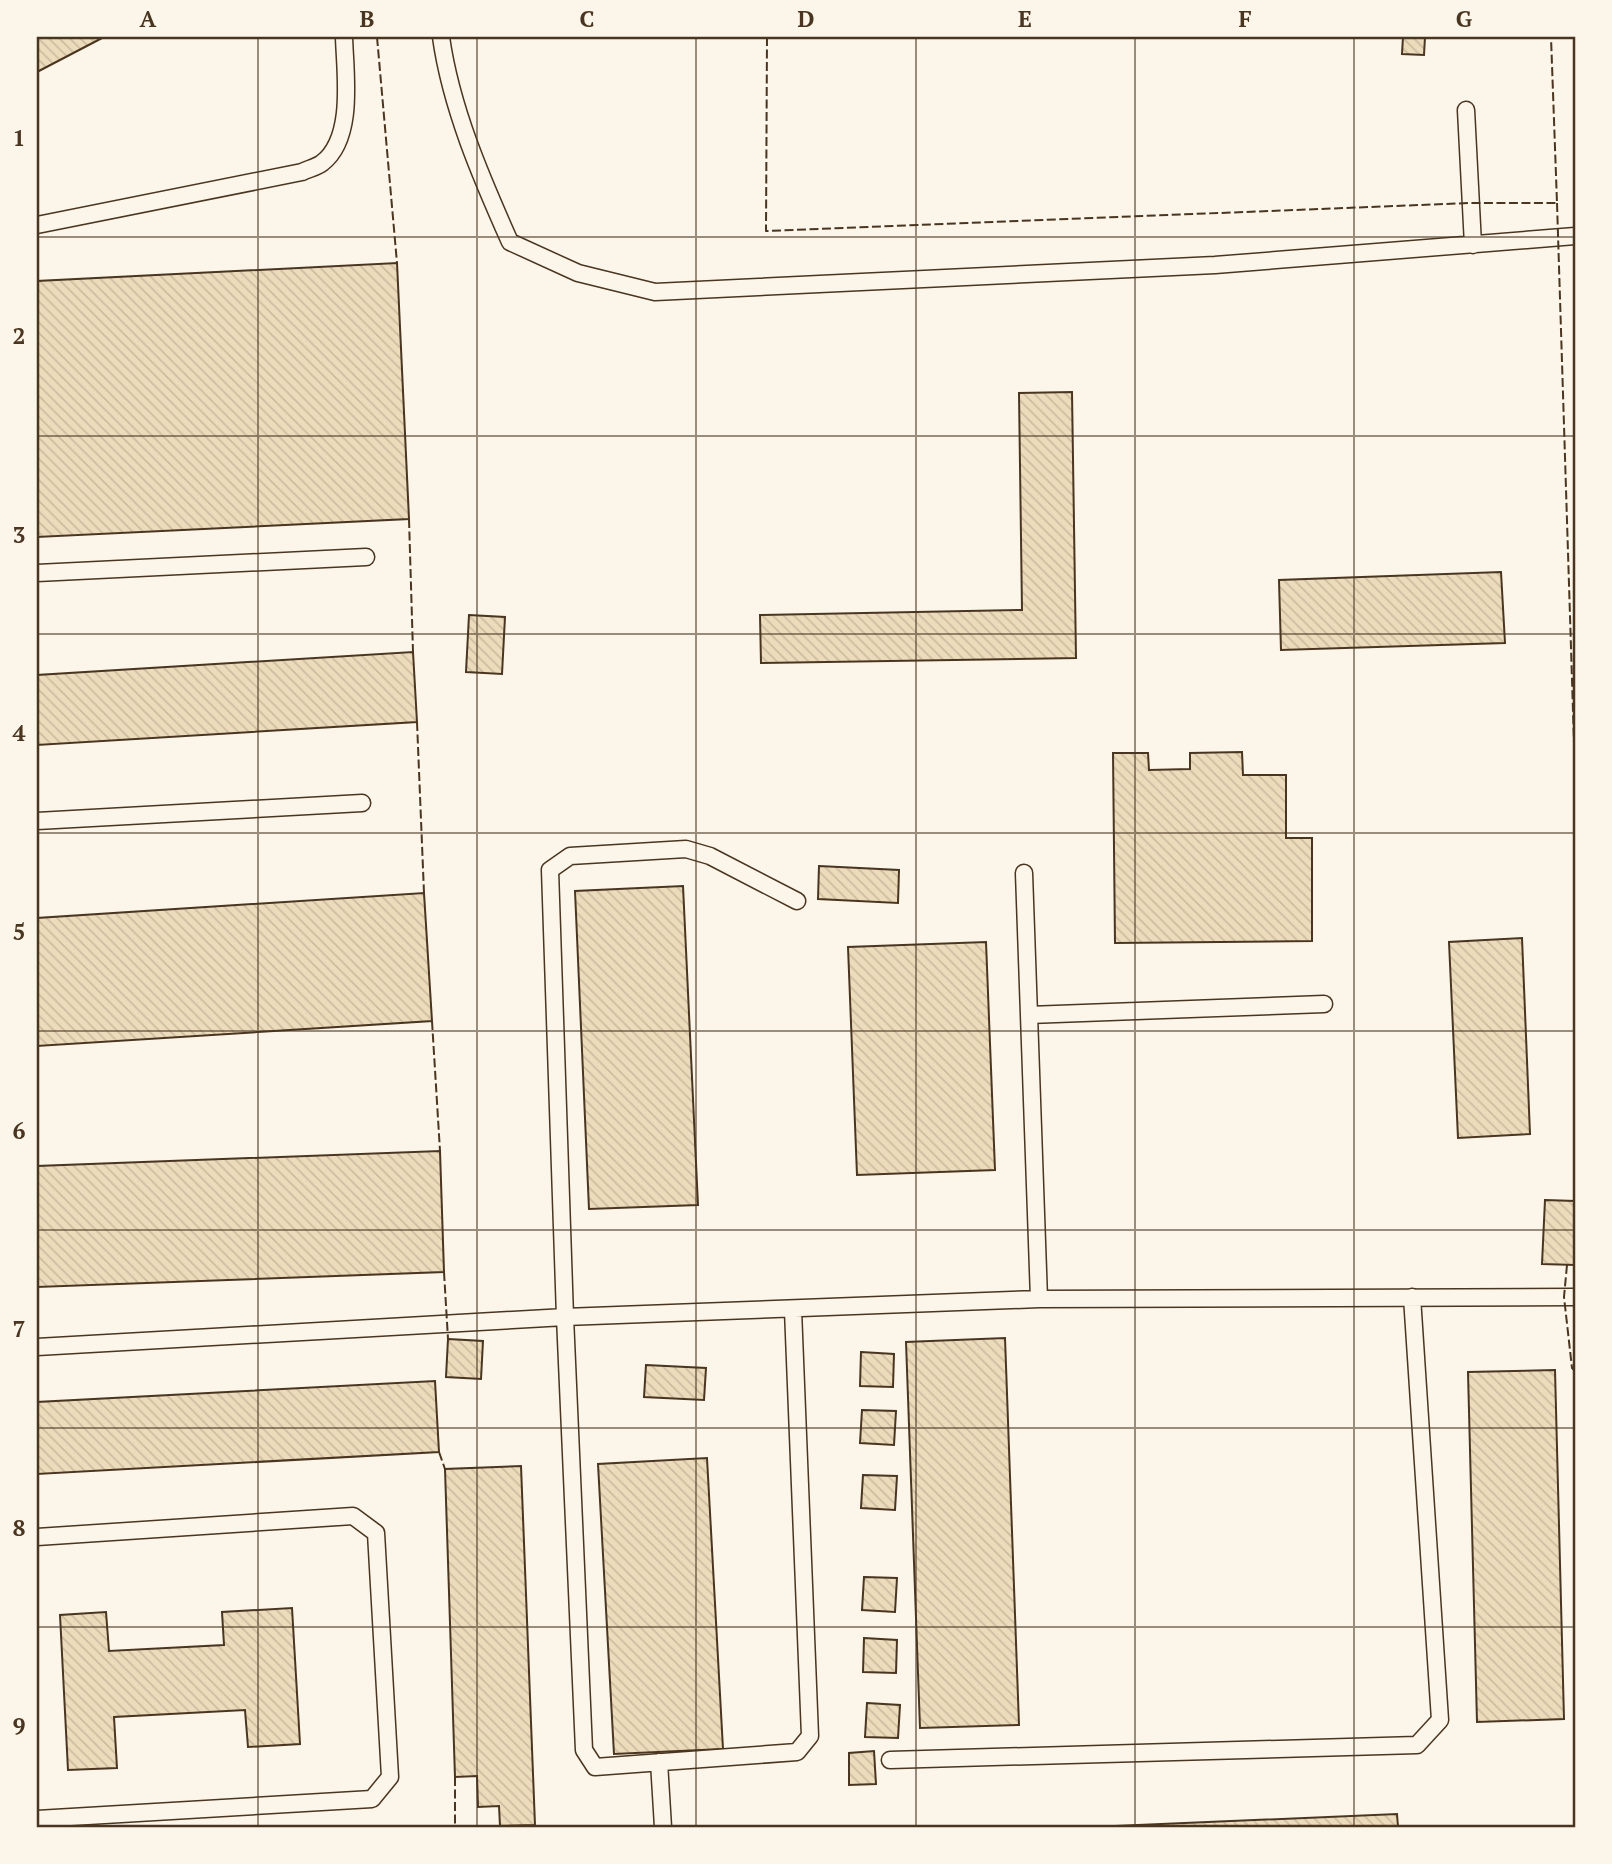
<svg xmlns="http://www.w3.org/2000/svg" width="1612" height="1864" font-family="'PT Serif',serif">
<defs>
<pattern id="building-back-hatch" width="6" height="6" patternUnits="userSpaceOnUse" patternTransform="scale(1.75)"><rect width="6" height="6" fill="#ecdcbc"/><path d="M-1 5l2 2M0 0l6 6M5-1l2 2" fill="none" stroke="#ccbda1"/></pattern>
</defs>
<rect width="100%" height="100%" fill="#fbf6e9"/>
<path fill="url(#building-back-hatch)" stroke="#4a3520" stroke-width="2" d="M37,37H104L37,72Z
M1403,37H1425L1424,55L1402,54Z
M397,263L409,519L37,537V281Z
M1072,392L1076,658L761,663L760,615L1022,610L1019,393Z
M1501,572L1505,643L1281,650L1279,580Z
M469,615L505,617L502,674L466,672Z
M413,652L417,722L37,745V675Z
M1242,752L1243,775H1286V838H1312V941L1115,943L1113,753H1148L1149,770L1190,769V753Z
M819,866L899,870L898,903L818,899Z
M683,886L698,1205L589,1209L575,891Z
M424,893L432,1021L37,1046V918Z
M1522,938L1530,1134L1458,1138L1449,942Z
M986,942L995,1170L857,1175L848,947Z
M440,1151L444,1272L37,1287V1166Z
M1545,1200L1575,1201V1265L1542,1264Z
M1005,1338L1019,1725L920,1728L906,1342Z
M448,1339L483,1341L481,1379L446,1377Z
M861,1352L894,1354L893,1387L860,1386Z
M646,1365L706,1368L704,1400L644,1397Z
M1555,1370L1564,1719L1477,1722L1468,1372Z
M435,1381L439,1452L37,1474V1402Z
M862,1410L896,1411L894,1445L860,1443Z
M707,1458L723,1749L614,1754L598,1464Z
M521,1466L535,1825L500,1826L499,1806L478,1807L477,1776L455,1777L445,1469Z
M863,1475L897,1476L895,1510L861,1508Z
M864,1577L897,1578L895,1612L862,1610Z
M292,1608L300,1744L248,1747L245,1710L114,1717L117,1768L68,1770L60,1615L106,1612L109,1651L224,1645L222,1612Z
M864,1638L897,1640L896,1673L863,1672Z
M867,1703L900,1705L898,1738L865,1737Z
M874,1751L876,1784L849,1785V1753Z
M1397,1814L1398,1827H1091Z"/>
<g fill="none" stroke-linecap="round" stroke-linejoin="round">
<g stroke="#4a3520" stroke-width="19">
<path id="service" d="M441,37C451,108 481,177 510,242L578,273L655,292L1215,265L1575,236
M1466,110L1473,245
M37,225L302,172C308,169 317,167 322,163C355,138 345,73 344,37
M37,573L366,557
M37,821L362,803
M1024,873L1039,1299
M1029,1015L1324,1004
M793,1310L810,1736L797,1752L595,1767L584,1750L565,1317L550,870L570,856L686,849L710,856L797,901
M37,1347L565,1317L1039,1299L1575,1297
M37,1537L353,1516L376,1533L390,1777L372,1799L37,1819
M890,1760L1417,1745L1440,1720L1412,1297
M659,1762L663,1827"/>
</g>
<use href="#service" stroke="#fbf6e9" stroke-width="16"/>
<path stroke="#4a3520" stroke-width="2" stroke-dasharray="9 3.5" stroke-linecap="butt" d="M377,37L397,263
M767,37L766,231L1470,203H1557L1551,37
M1557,203L1575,775
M409,519L413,652
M417,722L424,893
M432,1021L440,1151
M1567,1265L1564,1297L1572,1368L1575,1371
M444,1272L448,1339
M439,1452L445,1469
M455,1777V1827"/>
</g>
<path fill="none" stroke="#4a3520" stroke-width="2" stroke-opacity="0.55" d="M258,37V1827M477,37V1827M696,37V1827M916,37V1827M1135,37V1827M1354,37V1827M37,237H1575M37,436H1575M37,634H1575M37,833H1575M37,1031H1575M37,1230H1575M37,1428H1575M37,1627H1575"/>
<rect width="1612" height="1864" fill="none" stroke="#fbf6e9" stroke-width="77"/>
<rect x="38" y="38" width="1536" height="1788" fill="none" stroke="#4a3520" stroke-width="2.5"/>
<g font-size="23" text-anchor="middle" font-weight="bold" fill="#4a3520">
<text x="148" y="27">A</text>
<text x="367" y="27">B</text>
<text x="587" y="27">C</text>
<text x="806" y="27">D</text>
<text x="1025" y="27">E</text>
<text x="1245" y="27">F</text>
<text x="1464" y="27">G</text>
<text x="19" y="146">1</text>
<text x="19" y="344">2</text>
<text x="19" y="543">3</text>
<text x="19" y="741">4</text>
<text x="19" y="940">5</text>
<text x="19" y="1139">6</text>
<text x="19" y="1337">7</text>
<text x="19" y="1536">8</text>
<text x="19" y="1734">9</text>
</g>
</svg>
